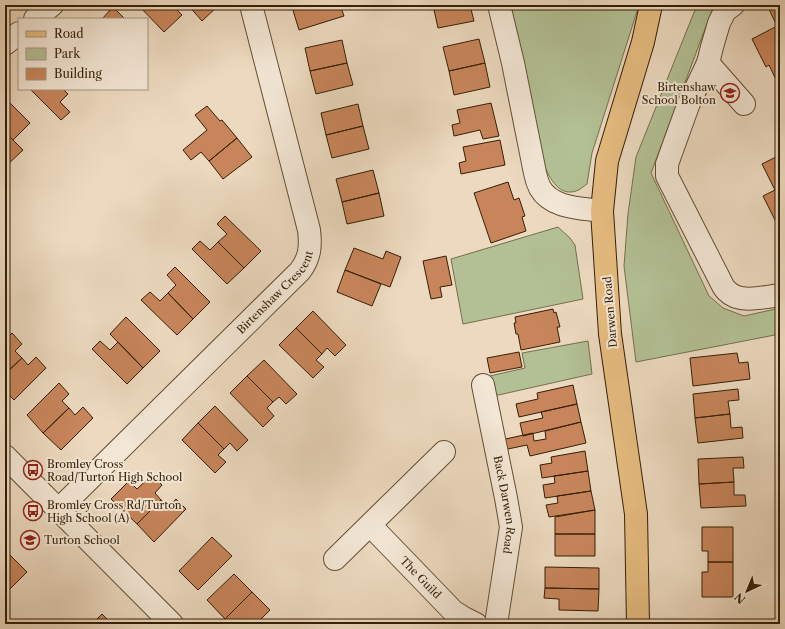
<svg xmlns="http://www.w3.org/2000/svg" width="785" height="629" font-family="'Libre Caslon Text',serif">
<rect width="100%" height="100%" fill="#ecd9bf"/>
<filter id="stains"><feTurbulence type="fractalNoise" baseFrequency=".005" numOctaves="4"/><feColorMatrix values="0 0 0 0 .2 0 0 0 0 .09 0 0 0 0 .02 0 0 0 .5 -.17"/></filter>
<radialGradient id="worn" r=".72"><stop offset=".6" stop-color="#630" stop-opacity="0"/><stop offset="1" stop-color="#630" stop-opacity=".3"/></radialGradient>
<path fill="#b3c095" stroke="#74704e" d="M510,5H639L592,153L587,184C584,186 580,190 576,191C557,197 549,175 542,162Z
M697,5H714L651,173L709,296L723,308L744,316L780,308V334L636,362L624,266L628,214L636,157Z
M558,227L570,238L575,245L583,299L463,324L451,259Z
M588,341L592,374L494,396L490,376L525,368L522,353Z"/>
<path fill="#c8855b" stroke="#341f06" d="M138,5H172L182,15L164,32Z
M188,5H219L202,21Z
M299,5H340L344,16L299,30L292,7Z
M433,5H470L474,21L438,28Z
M767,5H780V88L769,65L766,67L752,39L777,26Z
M113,7L125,19H102Z
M479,39L485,63L449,71L443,47Z
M342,40L347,63L310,71L305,48Z
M347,63L353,85L316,94L310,71Z
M485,63L490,87L454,95L449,71Z
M30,89H63L68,94L60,102L70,112L61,120Z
M5,98L30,123L13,140L5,132Z
M491,103L499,136L483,139L480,130L454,136L452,125L460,123L457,110Z
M358,104L363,126L326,135L321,113Z
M207,106L220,121L222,120L237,138L209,161L201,152L191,160L183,150L207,130L195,115Z
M363,126L369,149L332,158L326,135Z
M5,132L23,150L6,166L5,165Z
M237,138L252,157L223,179L209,161Z
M500,140L505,165L461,174L459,163L466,161L463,147Z
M780,155V230L763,196L775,190L762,164Z
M373,170L379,193L342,202L336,179Z
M508,182L514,200L519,198L525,216L522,217L526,231L491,243L474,193Z
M379,193L384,216L347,224L342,202Z
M225,216L261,251L244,268L218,242L227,234L217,224Z
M200,241L210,250L218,242L244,268L227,284L192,249Z
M354,248L383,259L386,251L401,257L390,287L345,270Z
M446,256L452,285L440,287L442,297L431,299L423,261Z
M175,267L210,302L193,319L168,293L176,285L167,275Z
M345,270L381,284L372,306L337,292Z
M150,292L160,301L168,293L193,319L177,335L141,300Z
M553,309L554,313L556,312L560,327H557L560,342L521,350L518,334H516L514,323H516L515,317Z
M313,311L346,345L335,356L327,348L322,354L296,328Z
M126,317L160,351L143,368L110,334Z
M296,328L322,354L316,360L324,367L313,378L279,345Z
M12,333L22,344L15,351L22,358L5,374V340Z
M100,341L110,350L118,342L143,368L127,384L92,349Z
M519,352L522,367L490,373L487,358Z
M737,353L739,363L748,362L750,379L693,386L690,358Z
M36,357L46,368L14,400L5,391V374L22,358L28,365Z
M264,360L297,394L286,404L279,397L273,402L247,376Z
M247,376L273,402L267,408L274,416L263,427L230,393Z
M59,383L69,394L62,401L69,408L43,433L27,415Z
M573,385L577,404L519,417L516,404L538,399L537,393Z
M738,389L739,400L728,401L730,414L695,418L693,394Z
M577,404L581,422L523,436L520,423L543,418L541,412Z
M215,406L248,440L237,451L230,443L224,449L198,423Z
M83,407L93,418L61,450L43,433L69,408L75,415Z
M730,414L731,428L742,427L743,438L698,443L695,418Z
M581,422L586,443L530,456L527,445L503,450L501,440L533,433L534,441L546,439L545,431Z
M198,423L224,449L218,455L226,462L215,473L182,440Z
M585,451L588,471L542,478L540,465L552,463L551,457Z
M743,457L744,468H733L734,482L699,484L698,459Z
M588,471L591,491L545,498L543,485L555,483L554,476Z
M152,475L162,485L155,493L161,500L137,524L111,499L129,481L137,489Z
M734,482V495H745L746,506L701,508L699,484Z
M591,491L595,510L549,517L546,505L558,503L557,496Z
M176,499L186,509L154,542L137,524L161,500L169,507Z
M595,510V534H555V517Z
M702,527H733V562H708V551H702Z
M555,534H595V556H555Z
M212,537L232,556L198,590L179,571Z
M5,550L27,572L5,594Z
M708,562H733V597H702V572H708Z
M545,567L599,568V589L545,588Z
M234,574L252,592L225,619L207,600Z
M545,588L599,589L598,611L559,610V599L544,598Z
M252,592L270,610L256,624H231L225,619Z
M102,614L112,624H92Z"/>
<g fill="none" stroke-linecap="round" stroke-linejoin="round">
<g stroke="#624e34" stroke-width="24">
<g id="minor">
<path d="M499,5L513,63L535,173C536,178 538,184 540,188C552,209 582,208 602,211"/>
<path d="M733,5L725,11L719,23L712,47L708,63L689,103L667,164V176L720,280C722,284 724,289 727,291C739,304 765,297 780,295"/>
<path d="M35,19L52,5"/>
<path d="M5,44L19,33"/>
<path d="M708,63L744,104"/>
<path id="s1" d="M483,385L506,498L511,527L496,624"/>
<path d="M5,456L172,624"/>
<path id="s2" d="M58,510L300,271C310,258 311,246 309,230L251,5"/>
<path id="s3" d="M370,525L453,611L464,618L476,624"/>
<path d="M335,559L444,452"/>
</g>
</g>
<g stroke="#341f06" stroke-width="24">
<path id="major" d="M638,624L636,514L610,334L602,211L607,161L643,42L651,5"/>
</g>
<use href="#minor" stroke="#f3e6d5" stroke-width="22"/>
<use href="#major" stroke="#e6bc80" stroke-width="22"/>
</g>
<defs>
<g id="school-ring" transform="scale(1)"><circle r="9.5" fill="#f3e6d5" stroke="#8f2418" stroke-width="1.5"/><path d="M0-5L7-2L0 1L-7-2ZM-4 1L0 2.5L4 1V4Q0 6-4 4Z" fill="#8f2418"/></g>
<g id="bus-ring" transform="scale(1)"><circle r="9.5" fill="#f3e6d5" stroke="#8f2418" stroke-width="1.5"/><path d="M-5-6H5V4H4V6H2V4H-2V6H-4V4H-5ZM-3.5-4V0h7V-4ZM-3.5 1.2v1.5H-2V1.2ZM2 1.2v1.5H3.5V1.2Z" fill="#8f2418"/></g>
</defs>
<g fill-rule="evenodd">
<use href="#school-ring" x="730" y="93"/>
<use href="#bus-ring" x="33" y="470"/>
<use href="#bus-ring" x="33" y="511"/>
<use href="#school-ring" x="30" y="540"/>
</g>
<g text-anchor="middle" stroke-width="4" stroke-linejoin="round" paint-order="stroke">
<g font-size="11" fill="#341f06" stroke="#f3e6d5" text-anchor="start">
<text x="716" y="91" text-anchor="end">Birtenshaw<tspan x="716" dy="13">School Bolton</tspan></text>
<text x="47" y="468">Bromley Cross<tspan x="47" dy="13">Road/Turton High School</tspan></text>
<text x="47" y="509">Bromley Cross Rd/Turton<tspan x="47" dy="13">High School (A)</tspan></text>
<text x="44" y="544">Turton School</text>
</g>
<g font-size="11" fill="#341f06" stroke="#f3e6d5">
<text dy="4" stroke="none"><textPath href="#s2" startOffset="308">Birtenshaw Crescent</textPath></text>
<text transform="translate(610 312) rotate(-95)" y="4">Darwen Road</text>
<text dy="4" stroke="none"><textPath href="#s1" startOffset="122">Back Darwen Road</textPath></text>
<text dy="4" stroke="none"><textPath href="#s3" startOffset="73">The Guild</textPath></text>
</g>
</g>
<rect width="785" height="629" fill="none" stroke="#ecd9bf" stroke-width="20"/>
<rect x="6" y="6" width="773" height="617" fill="none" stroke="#341f06" stroke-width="2"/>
<rect x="10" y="10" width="765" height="609" fill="none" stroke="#341f06"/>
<rect x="18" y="18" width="130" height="72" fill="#f3e6d5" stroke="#a79682"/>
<rect x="26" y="31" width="20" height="6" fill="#e6bc80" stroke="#a79682"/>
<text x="54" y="38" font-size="12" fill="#341f06">Road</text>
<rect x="26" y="48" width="20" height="12" fill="#b3c095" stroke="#a79682"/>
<text x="54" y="58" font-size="12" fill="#341f06">Park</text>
<rect x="26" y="68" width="20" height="12" fill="#c8855b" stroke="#a79682"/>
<text x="54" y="78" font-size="12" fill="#341f06">Building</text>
<g transform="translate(747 591) rotate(224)" stroke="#f3e6d5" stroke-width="3" paint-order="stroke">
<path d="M0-3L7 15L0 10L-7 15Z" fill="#341f06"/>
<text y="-6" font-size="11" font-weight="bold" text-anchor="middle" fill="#341f06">N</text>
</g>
<rect width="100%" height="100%" filter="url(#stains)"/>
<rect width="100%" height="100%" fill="url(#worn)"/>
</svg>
